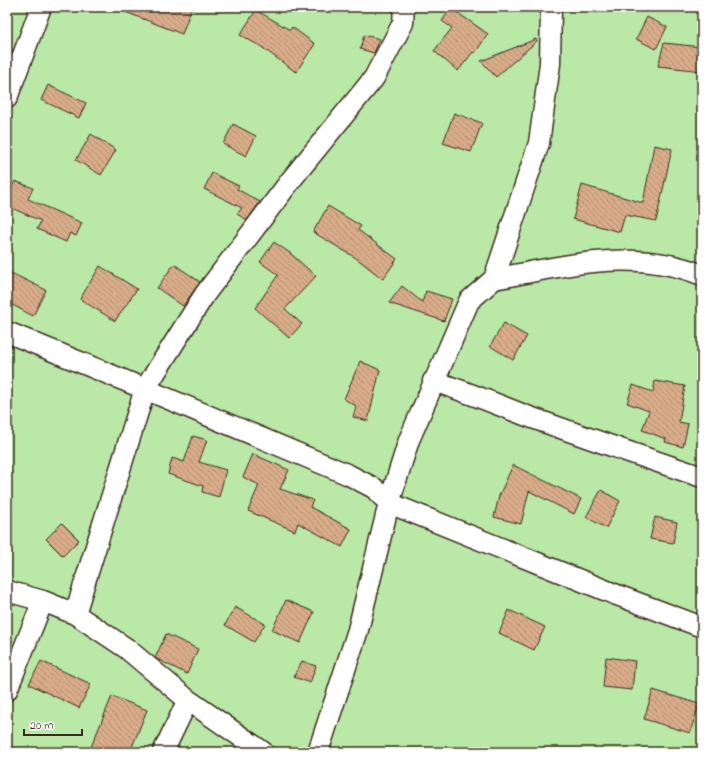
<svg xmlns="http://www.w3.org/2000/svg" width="709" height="759" font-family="'Indie Flower',sans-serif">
<defs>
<pattern id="building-back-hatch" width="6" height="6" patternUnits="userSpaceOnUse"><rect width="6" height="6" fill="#d9ad8a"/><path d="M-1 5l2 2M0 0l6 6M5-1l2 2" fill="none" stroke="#b18d70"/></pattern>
</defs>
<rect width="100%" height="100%" fill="#fff"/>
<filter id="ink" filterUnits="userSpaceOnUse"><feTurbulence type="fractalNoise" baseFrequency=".025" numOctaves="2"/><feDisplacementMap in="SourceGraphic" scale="8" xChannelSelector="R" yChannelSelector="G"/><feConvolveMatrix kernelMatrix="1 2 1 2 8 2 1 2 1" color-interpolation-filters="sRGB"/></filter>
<g filter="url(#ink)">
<path fill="#bae8a7" stroke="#7a8962" d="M7,7H702V752H7Z"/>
<path fill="url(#building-back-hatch)" stroke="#3b2a1e" d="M115,7H192L182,34L115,8Z
M451,8L488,34L475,53L473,52L458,71L434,51L452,28L442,21Z
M256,10L290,30L292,27L315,44L296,72L260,46L240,35Z
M647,17L667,27L656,49L636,39Z
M364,35L380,39L374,53L360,49Z
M536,39L537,41L496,77L481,61Z
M664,43L702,47V71L658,66Z
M48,85L86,103L79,118L41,100Z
M454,113L482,123L471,152L443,143Z
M233,124L256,136L246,156L223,144Z
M91,134L116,150L101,175L76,160Z
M654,145L672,149L656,221L625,215L620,232L573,219L582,185L643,203Z
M212,173L239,186L237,189L260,202L247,220L237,214L242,208L204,189Z
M15,181L33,188L28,199L82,223L76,236L70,233L66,242L37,229L41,221L7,206V199Z
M328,206L361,226L358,230L397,259L383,279L356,258L313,232Z
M274,242L290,253L316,276L285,309L302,324L289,338L255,308L278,275L260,262Z
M174,264L200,282L183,306L157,288Z
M100,266L137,289L115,321L80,299Z
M7,271L46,290L33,316L7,302Z
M402,286L422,302L426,291L452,299L444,321L389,303Z
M504,323L527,336L513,360L490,346Z
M360,361L380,370L368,421L353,417L356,406L344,399Z
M655,381L685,386L679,422L688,424L683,447L665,442L666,439L642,430L649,411L627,403L633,385L653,392Z
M193,436L207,440L199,462L226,470L219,497L202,492L203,486L168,474L172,458L184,462Z
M253,454L289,470L280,489L313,500L310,507L351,529L342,547L298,523L295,531L248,511L259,485L243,477Z
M513,465L581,499L574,514L529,491L521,524L494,517L499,496Z
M601,490L620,501L606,528L586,517Z
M655,517L677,522L673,543L650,539Z
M62,523L79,540L63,556L46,539Z
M286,600L314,612L300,643L272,630Z
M235,607L265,624L254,642L225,625Z
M509,610L545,627L534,650L499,633Z
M166,634L198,649L187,674L155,658Z
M606,657L635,661L632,690L603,687Z
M41,661L91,684L79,708L29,684Z
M302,661L316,666L310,683L294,677Z
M653,690L699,704L690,733L644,719Z
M112,696L147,710L130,752H103L91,747Z"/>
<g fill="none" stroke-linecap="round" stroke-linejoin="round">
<g stroke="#3b2a1e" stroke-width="23">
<path id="minor" d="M7,98L41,7
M494,279C563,266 634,247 702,275
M7,332L145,389L349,475L374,488L389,503L617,595L702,627
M433,381C465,391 496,404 527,416C585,437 643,457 702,477
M7,591L43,601L75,614L126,648L188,700L263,752
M75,614L145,389L205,294L291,180L374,78L403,23L404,7
M7,690L43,601
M163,752L188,700
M318,752L358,630L389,503L409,440L469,301L494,279L539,143L550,64L551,7"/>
</g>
<use href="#minor" stroke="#fff" stroke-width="20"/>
</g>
</g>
<rect width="709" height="759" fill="none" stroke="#fff" stroke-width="24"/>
<rect x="12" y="12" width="685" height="735" fill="none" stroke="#3b2a1e" stroke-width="1.5" filter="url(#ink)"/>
<path d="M24 729v6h58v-6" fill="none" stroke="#3b2a1e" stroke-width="2"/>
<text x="30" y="729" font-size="12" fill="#3b2a1e" stroke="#ffffff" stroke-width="3" paint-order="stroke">20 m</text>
</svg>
